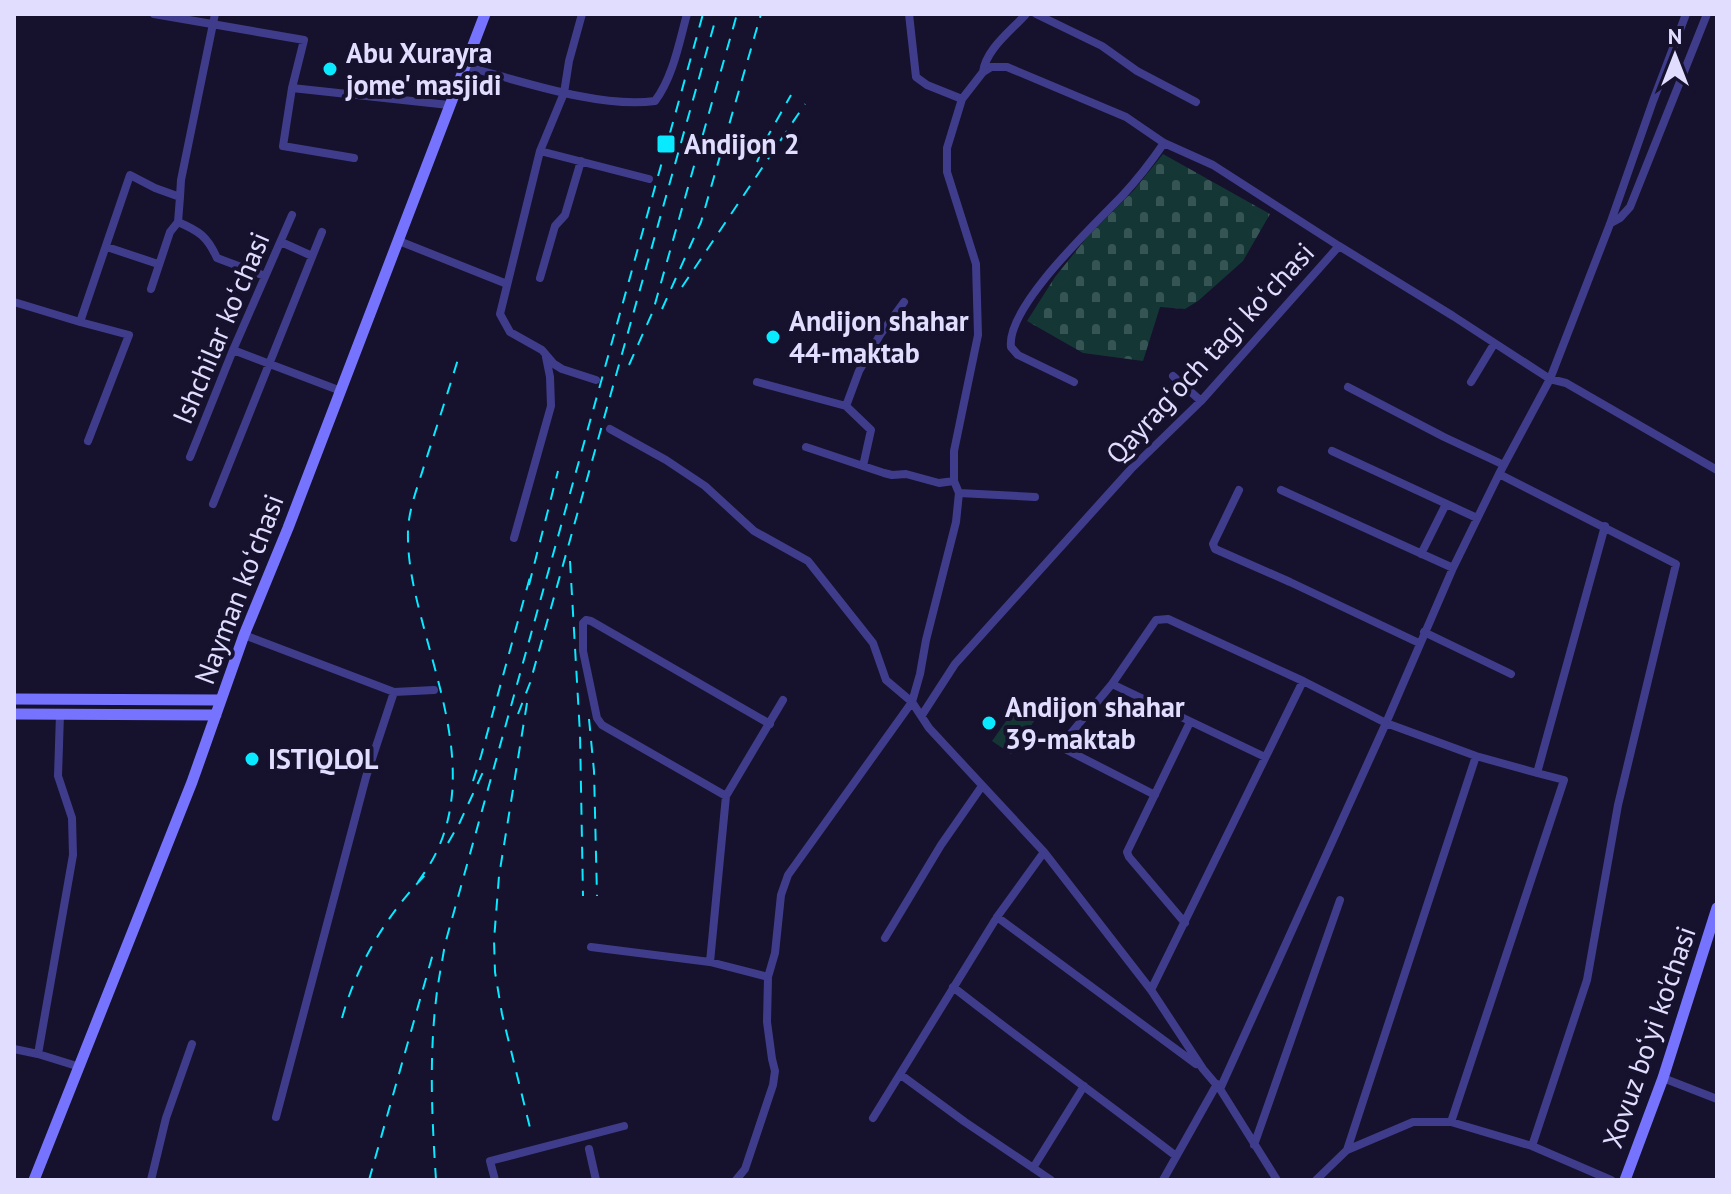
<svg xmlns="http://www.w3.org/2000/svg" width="1731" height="1194" font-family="'PT Sans',sans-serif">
<defs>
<pattern id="cemetery-stones" width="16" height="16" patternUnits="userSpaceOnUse" patternTransform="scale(2)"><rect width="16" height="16" fill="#143735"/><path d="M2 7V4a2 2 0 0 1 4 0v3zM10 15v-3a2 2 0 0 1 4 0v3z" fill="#365453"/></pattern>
</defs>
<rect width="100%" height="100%" fill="#16112c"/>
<path fill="url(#cemetery-stones)" d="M1163,154L1270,214L1243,261L1198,301L1185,309L1160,307L1143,361L1083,353L1027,321L1055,277L1088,236L1134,190Z"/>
<path fill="#143735" d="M1016,707L1035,720L1011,754L992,741Z"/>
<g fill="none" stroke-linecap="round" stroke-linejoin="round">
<path stroke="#3f3d8b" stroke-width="8" d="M154,14L304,40L292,88L283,146L354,158
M909,14L916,77L927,85L962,99
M1036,14L1102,46L1137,71L1196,102
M464,66C518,80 600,109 655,101C673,77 679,43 687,14
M983,72C986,49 1011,31 1026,14
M292,88L449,105
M540,151L564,93L569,61L582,14
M180,197L178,222C199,231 207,236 217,258L265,276
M1611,223L1620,218L1630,207L1707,14
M399,241L507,284
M281,242L312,256
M1339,246L1453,316L1550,379L1566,383L1717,470
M107,247L158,264
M540,278L555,226L565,215L581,161
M151,289L170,232L178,222
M14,302L80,322
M233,350L341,391
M1173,376L1201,401
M596,380L562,369L554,364L542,350L510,332L500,314L540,151L649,179
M757,382L846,406L871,430L863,466
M1074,382L1018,355L1011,347C1006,307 1094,225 1122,196C1137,180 1151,162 1164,143
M1471,382L1494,344
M1348,387L1444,437L1504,465
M846,406L859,371L880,335L904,302
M610,429L666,460L705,486L754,531L808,561L873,643L886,680L912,702L929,728L1044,852L1151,990L1203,1069L1220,1089L1277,1180
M88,441L129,335L80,322L130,175L155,188L180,197L181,180L215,14
M806,447L884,473L892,475L906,474L939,483L954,481
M1332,451L1477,518
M190,457L233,350L292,215
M1499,474L1676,564L1618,805L1587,980L1532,1146
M1239,490L1213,544L1215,549L1290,582L1419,643
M1281,490L1453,568
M959,493L1035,497
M213,504L322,232
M514,538L551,406L550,377L546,357
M1421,554L1446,504
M1424,632L1511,674
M244,635L394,692L366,777L276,1117
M1112,684L1265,757
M394,692L434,690
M1155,795L1065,749L1062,744L1112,684L1156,620L1168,619L1303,681
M726,796L602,725L597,718L583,651V623L586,620L591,621L770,724
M997,917L1196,1064
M1185,923L1129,857L1127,852L1190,722
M885,938L941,845L982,786
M591,947L710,962L768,977
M710,962L726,796L783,700
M953,987C1027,1045 1102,1099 1176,1156
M1151,990L1303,681L1386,723L1476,756L1537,773
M14,1049L38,1054L80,1067
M38,1054L73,855L72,818L58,776L60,714
M901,1075L965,1122L1051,1180
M1663,1078L1717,1099
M1220,1089L1386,723L1453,568L1499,474L1550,379L1610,224L1653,101L1686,14
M873,1118L997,917L1044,852
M1451,1122L1564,780L1537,773L1605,526
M1254,1145L1340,900
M589,1149L596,1180
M1347,1150L1476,756
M1033,1168L1084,1086
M151,1180L166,1118L192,1044
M495,1180L490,1161L624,1126
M736,1180L745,1169L773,1085L775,1071L772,1059L767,1022L768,977L775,953L781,895L788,875L912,702L920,674L926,640L956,522L959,493L954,481V451L978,335L976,264L947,172V148L962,99L983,72L991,67H1007L1126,117L1164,143L1213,165L1339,246L1201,401L1131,469L955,664L922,715
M1163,1180L1217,1084
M1316,1180L1347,1150L1413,1122H1451L1532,1146L1611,1180"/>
<path stroke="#7674ff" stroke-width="11" d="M14,699L221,700
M14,714L216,715
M34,1180L192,782L244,635L288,528L485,14
M1625,1180L1663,1078L1717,908"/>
<path stroke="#09e9ff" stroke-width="2" stroke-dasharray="12 10" stroke-linecap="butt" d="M757,162L769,134L791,95
M682,287L805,104
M662,309L701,222L761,14
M629,365L653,311L737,14
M570,561L580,734L583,896
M529,585L558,471
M527,703L499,876L494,940L495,972L502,1014L532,1136
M518,714L530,683L717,14
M589,719L594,771L597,896
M473,781L481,756L530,577
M448,843L459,824L483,772
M418,882C425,872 432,862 437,851C470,780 444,703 425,632C416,598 407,565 408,530C409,508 418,486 424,466C436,429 448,392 459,356
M342,1018C357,964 386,916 425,875
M369,1180L434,950
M436,1180C432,1120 429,1060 436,1000C438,981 442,963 445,944L703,14"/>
</g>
<g fill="#09e9ff" stroke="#16112c" stroke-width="3">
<circle cx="330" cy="69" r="8"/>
<rect x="656" y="134" width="20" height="20" rx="4"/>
<circle cx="773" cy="337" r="8"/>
<circle cx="989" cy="723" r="8"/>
<circle cx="252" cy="759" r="8"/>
</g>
<g text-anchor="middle" stroke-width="8" stroke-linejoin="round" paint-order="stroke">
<g font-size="28" font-weight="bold" fill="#e0ddff" stroke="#16112c" text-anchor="start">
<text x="346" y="63">Abu Xurayra<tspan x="346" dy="32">jome' masjidi</tspan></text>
<text x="684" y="154">Andijon 2</text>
<text x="789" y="331">Andijon shahar<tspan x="789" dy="32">44-maktab</tspan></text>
<text x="1005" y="717">Andijon shahar<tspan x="1005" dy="32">39-maktab</tspan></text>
<text x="268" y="769">ISTIQLOL</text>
</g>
<g font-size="28" fill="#e0ddff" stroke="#16112c">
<text transform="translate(221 328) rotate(-67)" y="10">Ishchilar koʻchasi</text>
<text transform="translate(1210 353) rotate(-47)" y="10">Qayragʻoch tagi koʻchasi</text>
<text transform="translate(239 589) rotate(-69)" y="10">Nayman koʻchasi</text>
<text transform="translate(1649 1037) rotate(-71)" y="10">Xovuz bo‘yi ko'chasi</text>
</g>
</g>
<rect width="1731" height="1194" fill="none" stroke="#e0ddff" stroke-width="32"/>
<g transform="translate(1675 56)" stroke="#16112c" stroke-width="6" paint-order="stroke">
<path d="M0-6L14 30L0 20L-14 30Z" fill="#e0ddff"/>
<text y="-12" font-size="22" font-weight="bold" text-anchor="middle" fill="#e0ddff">N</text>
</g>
</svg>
